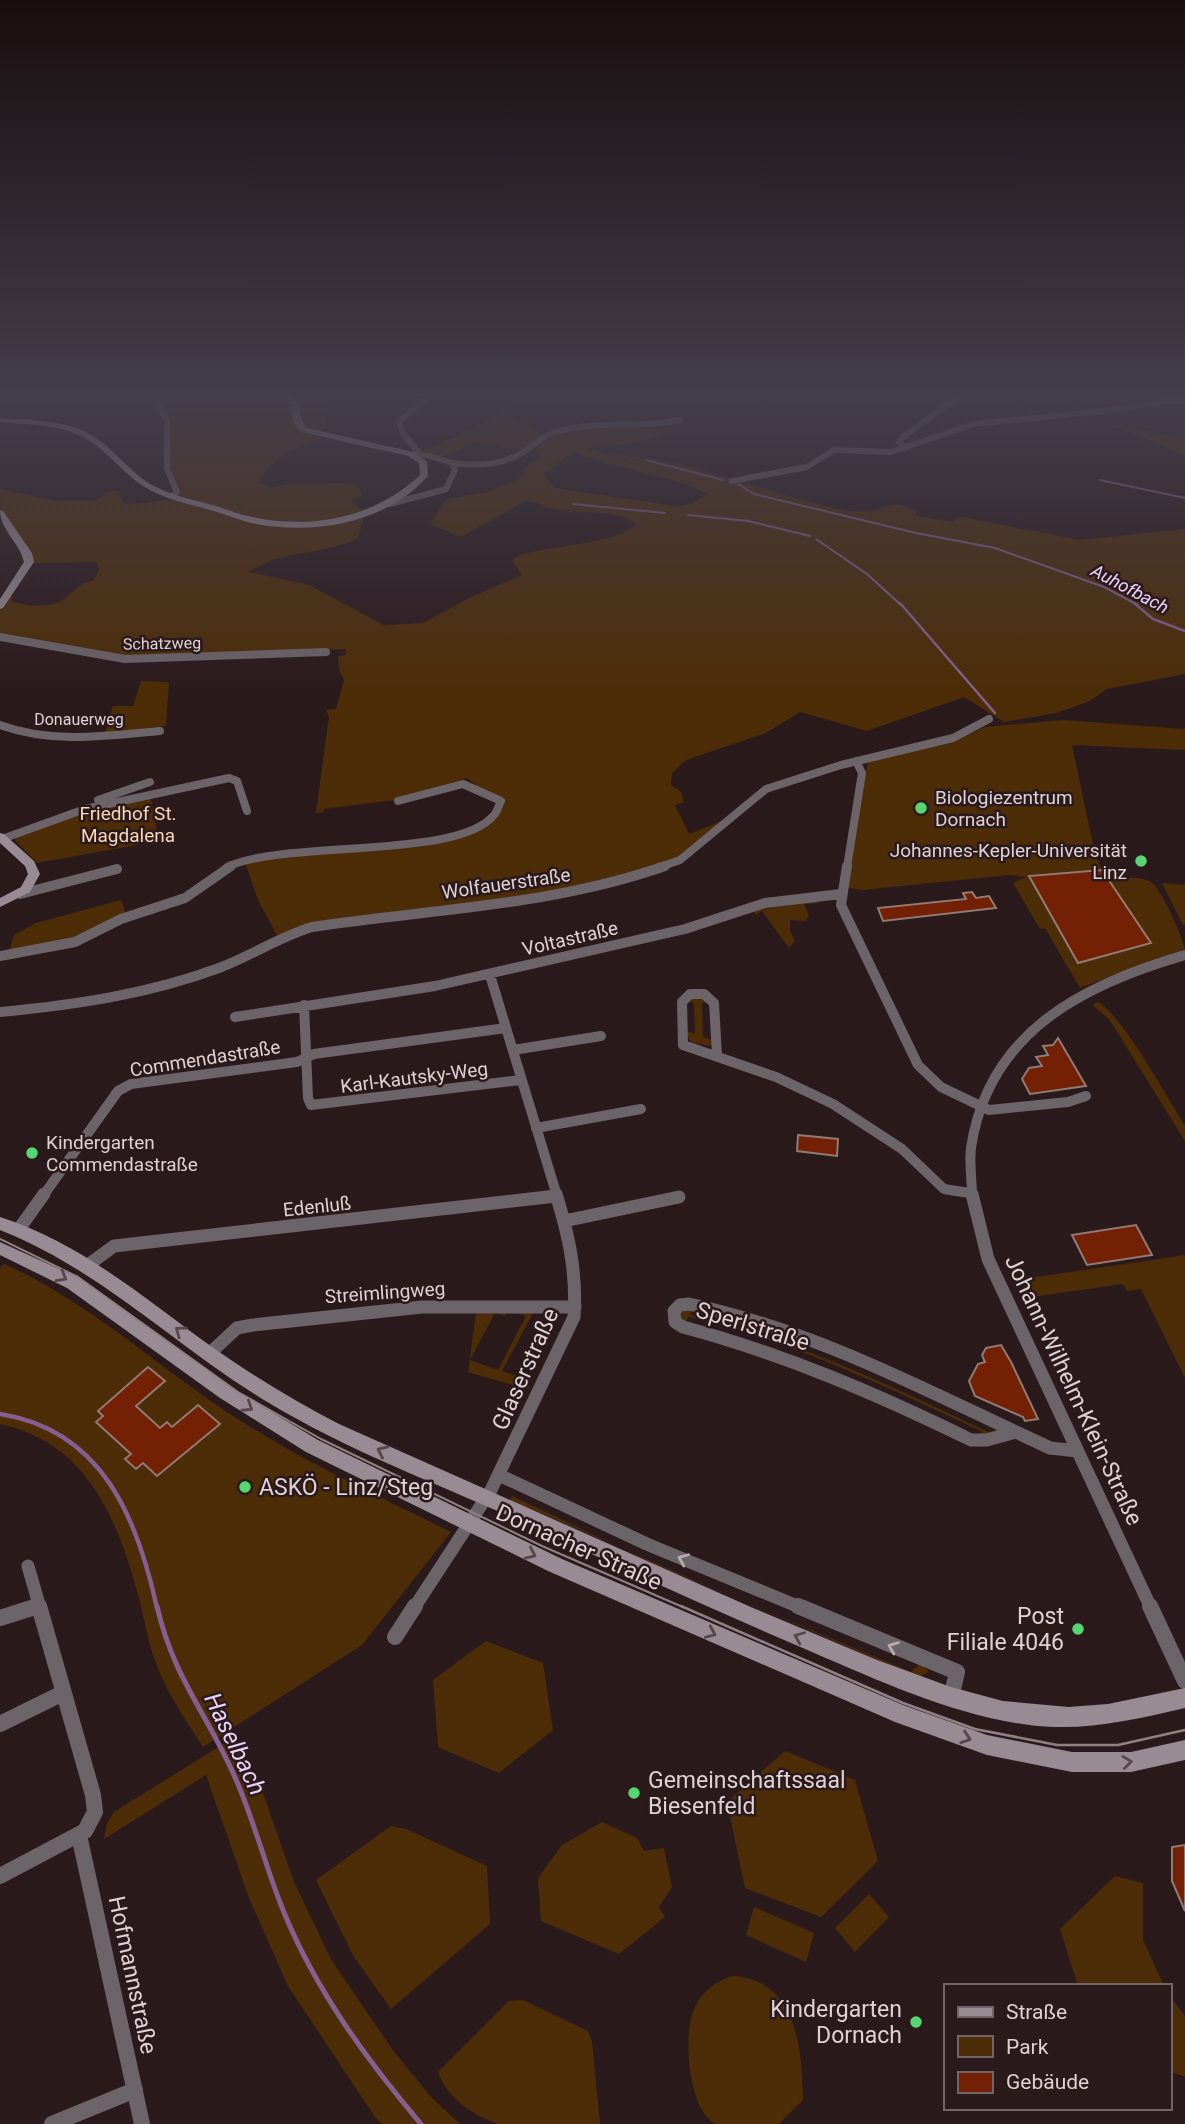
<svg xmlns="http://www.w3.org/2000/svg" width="1185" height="2124" font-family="Roboto,sans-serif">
<rect width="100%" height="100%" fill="#2b1a1c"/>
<path fill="#4d2d07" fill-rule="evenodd" d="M159,395H313L330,407L322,437C296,449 272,456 259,482L270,488L300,482L358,484L362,495L351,500L365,514L358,538C324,556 281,549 249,572L309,585L384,625L423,623L469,598L522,575L512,560L520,555C547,546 618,544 636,524C616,508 577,514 553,509C543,507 537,501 526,501L461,537L430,524L447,499L487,492L522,478L524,468L542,457L531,447C558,416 636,428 674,431L631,444L584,448C615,457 647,456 679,464C731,477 782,496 834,508C844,511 867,513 877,510C894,503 898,502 916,511L917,516L952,522L962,517L1080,540L1185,529V674L1107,689L1090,701L1056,713L1004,722L964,697L867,731L800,712L766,733L686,760L672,773L671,785L681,792L684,802L675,805L689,834L722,821L677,859L618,880L277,935L258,900L245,862L472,831L502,808L467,778L418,797L324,809V812L316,813L329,716L326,710L336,709L344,680L339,670L338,656L346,655V649L126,657L0,635V610L11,595L13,602C27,606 46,608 59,602C72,596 78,581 93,581L99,570L97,562L33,563C32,542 10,529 1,511C0,506 0,496 0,489L58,501H94C105,496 105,489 118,491L124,503C147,507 165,495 188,501V499L179,496L169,469L170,433ZM574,451L585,457L690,485L708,494L692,504L676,506L555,488L544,475Z
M1060,395H1185V400L1088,411Z
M504,413L543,434L522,451L476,442L440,458L422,452Z
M1117,425L1185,439V455L1115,426Z
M141,681L169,682L166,726L105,733L113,706H133Z
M1063,720L1185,729V750L1072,745L1095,854L1102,870L1030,877L1078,963L1150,942L1106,877C1119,878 1140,876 1151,882C1161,888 1185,941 1185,952L1160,957L1080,988L1045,928L1040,929L1013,883L1026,877L1010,875L862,890L849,888L847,881L868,761L958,739L985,727Z
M150,795L159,841L37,863L14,839L79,813Z
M1162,883L1185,885V925H1183Z
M121,900L126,915L77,939L9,952L14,935L36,923Z
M817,900L819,903L804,904L809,916L805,921L790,920V931L795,941L789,948L762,911L756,915L753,911Z
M697,995L711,1004L702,1002L703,1037L712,1040L711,1046L693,1043L687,1037L686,1031L695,1034L694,1003L684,1000Z
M1097,1002C1118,1008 1170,1102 1185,1126V1141L1109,1019L1092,1005Z
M1185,1255V1378L1141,1289L1127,1291L1123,1284L1032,1297L1023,1279Z
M4,1264C88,1301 154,1364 230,1414C300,1460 376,1495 451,1532L362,1645L203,1747C186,1720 167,1694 156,1663C147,1640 144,1615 137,1591C116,1515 85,1442 0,1424V1268Z
M694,1308L690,1315C798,1341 889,1385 988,1432L1001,1429L1005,1431L972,1436L983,1432C887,1387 793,1341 689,1317L684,1324L680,1320L682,1309Z
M522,1311H541L543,1313H533L502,1371L519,1377L530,1390L468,1372L476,1312L506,1313L505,1316L495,1313L470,1360L498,1370L526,1316L517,1313Z
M512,1496L655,1564L911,1672L920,1664L929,1671L919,1678L534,1510L527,1512L509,1502Z
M486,1641L543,1663L553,1730L499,1773L438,1747L433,1680Z
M236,1736L261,1787L294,1882L332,1961L392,2049L431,2097L460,2124H382L375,2117L288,1986L249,1898L206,1775L104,1839L107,1823L114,1812Z
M785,1751L855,1780L878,1861L821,1917L745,1888L727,1802Z
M602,1822L637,1838L644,1851L664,1848L672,1887L659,1907L665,1917L619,1954L541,1921L538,1878L562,1845Z
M391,1826L406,1829L487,1866L490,1924L391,2009L354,1957L316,1880Z
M1115,1876L1143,1883V1940L1164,1986H1078L1060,1929Z
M869,1894L889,1917L855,1952L835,1928Z
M754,1907L814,1933L806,1962L746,1935Z
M732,1976C797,1979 802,2049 803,2100L779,2124H716C688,2112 682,2032 695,2007C703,1990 716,1982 732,1976Z
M1169,1995L1185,2016V2077L1169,2071Z
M523,2000L588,2031L592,2041L600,2124H499C474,2116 447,2098 438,2072L509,2001Z"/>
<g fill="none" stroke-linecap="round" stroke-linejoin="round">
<path stroke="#845f90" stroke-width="2" d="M646,460L723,480
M1100,480L1185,498
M738,484L754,494L916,533L995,548L1104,587L1138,605
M573,504L665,513
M688,515L748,521L810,536
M816,539L867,574L901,605"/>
<path stroke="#845f90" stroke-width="2.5" d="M900,603L995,713
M1134,603L1153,619L1185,631"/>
<path stroke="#845f90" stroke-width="4.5" d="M0,1414C102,1430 137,1517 157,1608"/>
<path stroke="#845f90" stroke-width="5" d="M157,1606C173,1677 206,1712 234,1775C254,1819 265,1866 283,1910C315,1989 366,2059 421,2124"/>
</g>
<path fill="#732004" stroke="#907b75" stroke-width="2" d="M1102,870L1151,943L1078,963L1029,876Z
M972,892L976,898L989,896L996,908L883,921L878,908L966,899L963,893Z
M1058,1038L1086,1086L1030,1094L1022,1079L1029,1068L1042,1066L1036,1057L1048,1055L1043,1046L1053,1045Z
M798,1135L838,1139L837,1156L797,1151Z
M1136,1225L1152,1255L1087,1265L1072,1235Z
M1001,1345L1011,1362L1038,1419L1025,1421L1023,1417L975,1396L969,1381L978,1364L985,1362L982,1355L986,1348Z
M148,1367L165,1381L136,1406L160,1428L167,1422L172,1427L198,1405L220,1424L157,1476L143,1463L136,1469L125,1459L131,1454L96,1422L103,1416L98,1411Z
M1185,1845V1911L1172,1881V1847Z"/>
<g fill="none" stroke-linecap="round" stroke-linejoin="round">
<path stroke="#6c6469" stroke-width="6" d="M158,395L157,401L167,421V469L177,492L172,496
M905,448L899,442L902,438L961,395
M421,455L404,435L399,421L424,402
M452,463C477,466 503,466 525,451C538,442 545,433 562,430C600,421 641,428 680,420
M732,481L807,467L834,450L891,452L973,424L1124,409L1162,401H1185
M390,504L446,489L455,470L452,463L427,455L417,456"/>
<path stroke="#6c6469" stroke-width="8" d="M0,637L125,659L326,652
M0,725C52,744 106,736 160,731
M98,800L150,782
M2,839L85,809L229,778L237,781L247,811
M227,867C287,839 458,860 494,815C497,812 499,805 501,801L463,784L398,801
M660,867L680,860L766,789L841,765L953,738L989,719
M847,867L862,773L856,761"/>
<path stroke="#6c6469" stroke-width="10" d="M847,866L841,905L918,1065L941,1087L989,1110L1068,1102L1086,1096
M20,894L117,869
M0,956L75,942L121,919L185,898L231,866
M490,975L557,1196
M304,1005L308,1098L311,1105L521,1080
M0,1012C75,1005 149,994 219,968C251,956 279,937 312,927C430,909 551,906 665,866
M235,1017L435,986L685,929L765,903L841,894
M513,1050L601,1036
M717,1055L714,1003L704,994H690L682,1002L683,1045L776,1077L833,1104L902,1149L944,1189L969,1193
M536,1128L641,1109
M43,1196L118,1091L131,1084L297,1062L314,1054L506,1028
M972,1196C972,1180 969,1163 971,1148C988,1032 1084,984 1185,955"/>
<path stroke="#6c6469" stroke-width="13" d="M972,1194L988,1259L1151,1608
M564,1221L679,1197
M19,1229L44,1194
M88,1265L114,1246L556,1196
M689,1304C807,1329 908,1381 1016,1432L987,1440H971C877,1394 784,1354 683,1327L675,1322L674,1311L680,1305Z
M210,1353L237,1328L253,1325L422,1307H575
M1016,1432L1050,1448L1077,1451
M499,1475L649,1545L802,1608
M28,1566L40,1608
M32,1608L39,1606
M414,1608L491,1490L574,1317C577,1273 569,1236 556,1194"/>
<path stroke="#6c6469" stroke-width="16" d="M798,1606L957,1672L951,1698
M1150,1606L1185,1681
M0,1618L38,1606
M395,1637L415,1606
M0,1724L63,1693
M79,1835L142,2124
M0,1876L85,1831L95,1812L93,1795L39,1606
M52,2124L135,2090"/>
<path fill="#988b93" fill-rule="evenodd" d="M283,395H291C303,408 297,417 307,428L414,452L427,462L428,476C386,523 316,535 256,524C240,521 226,514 210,510C190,504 168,500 150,490C129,479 115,460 97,446C69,424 33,425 0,422V418C28,420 58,420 84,431C110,443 126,469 150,484C170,495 194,500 216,506C229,510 243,516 257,518C316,529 375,517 420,475L419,463L408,456L301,432L293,422L292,405Z
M0,510L3,511L32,553L34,562L3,608L0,609V599L24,562C20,543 0,530 0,510Z
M0,833L4,834L34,861L40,874L30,892L0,907V898L21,887L28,874L25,866L0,843Z
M0,1217C82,1243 146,1300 215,1349C255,1377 296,1402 339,1424L753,1608L877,1660L951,1687L1003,1701L1069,1707L1108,1704L1185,1688V1708C1134,1720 1082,1732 1029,1725C953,1715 882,1682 812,1652C718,1612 624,1569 531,1526C444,1486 352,1453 269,1403C175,1347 105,1272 0,1230Z
M0,1242L79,1278L232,1388L318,1440L562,1559L903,1705L987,1735L1072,1752H1131L1185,1740V1760L1131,1772H1072L987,1755L895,1722L548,1571L306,1452L220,1398L67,1288L0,1255Z"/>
<path stroke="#908284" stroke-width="2" d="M0,1239L78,1277L238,1392L321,1439L542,1546L685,1608"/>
<path stroke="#908284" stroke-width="2.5" d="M681,1606L903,1703L975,1729L1057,1745H1118L1185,1730"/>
</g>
<defs><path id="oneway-chevron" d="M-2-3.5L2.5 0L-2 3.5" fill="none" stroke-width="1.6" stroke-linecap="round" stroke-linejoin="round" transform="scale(1.75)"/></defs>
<g stroke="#57474c">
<use href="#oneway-chevron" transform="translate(62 1277) rotate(30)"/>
<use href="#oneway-chevron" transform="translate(180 1331) rotate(-143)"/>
<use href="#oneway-chevron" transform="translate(248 1407) rotate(33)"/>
<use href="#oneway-chevron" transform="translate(382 1451) rotate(-155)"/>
<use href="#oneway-chevron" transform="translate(531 1554) rotate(25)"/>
<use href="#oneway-chevron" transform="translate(711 1633) rotate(23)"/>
<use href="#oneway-chevron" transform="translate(799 1637) rotate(-157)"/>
<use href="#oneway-chevron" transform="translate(966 1738) rotate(18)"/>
<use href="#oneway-chevron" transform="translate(1127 1762) rotate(-7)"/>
</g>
<g stroke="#b7acaf">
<use href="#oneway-chevron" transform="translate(683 1559) rotate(-157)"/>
<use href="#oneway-chevron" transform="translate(893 1647) rotate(-158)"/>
</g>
<linearGradient id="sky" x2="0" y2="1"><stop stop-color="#180e0f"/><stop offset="0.57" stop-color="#443e4b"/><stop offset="1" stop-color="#443e4b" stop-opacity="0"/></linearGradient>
<rect width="1185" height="692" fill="url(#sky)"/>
<g fill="#56d671" stroke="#2b1a1c" stroke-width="2.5">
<circle cx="921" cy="808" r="7"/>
<circle cx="1141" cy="861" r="7"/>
<circle cx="32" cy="1153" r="7"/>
<circle cx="245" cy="1487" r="7"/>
<circle cx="1078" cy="1629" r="7"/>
<circle cx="634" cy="1793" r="7"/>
<circle cx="916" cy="2022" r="7"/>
</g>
<g text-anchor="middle" stroke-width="5" stroke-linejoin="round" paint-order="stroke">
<g font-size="16" fill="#dfd2d4" stroke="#2b1a1c">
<text transform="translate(162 643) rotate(-1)" y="6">Schatzweg</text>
<text x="79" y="725">Donauerweg</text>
</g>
<g font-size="18" font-style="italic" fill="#ead1f8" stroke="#2b1a1c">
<text transform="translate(1130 589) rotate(28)" y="6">Auhofbach</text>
</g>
<g font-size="19" fill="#dfd2d4" stroke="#2b1a1c" text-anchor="start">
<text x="935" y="804">Biologiezentrum<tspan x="935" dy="22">Dornach</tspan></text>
<text x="1127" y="857" text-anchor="end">Johannes-Kepler-Universität<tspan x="1127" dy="22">Linz</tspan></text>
<text x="46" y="1149">Kindergarten<tspan x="46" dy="22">Commendastraße</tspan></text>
</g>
<g font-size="19" fill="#fad6b4" stroke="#2b1a1c">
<text x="128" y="820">Friedhof St.<tspan x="128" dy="22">Magdalena</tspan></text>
</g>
<g font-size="19" fill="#dfd2d4" stroke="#2b1a1c">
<text transform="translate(506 883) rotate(-8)" y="7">Wolfauerstraße</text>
<text transform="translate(570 938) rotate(-13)" y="7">Voltastraße</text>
<text transform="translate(205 1058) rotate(-9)" y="7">Commendastraße</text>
<text transform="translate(414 1077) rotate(-7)" y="7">Karl-Kautsky-Weg</text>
<text transform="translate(317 1206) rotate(-6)" y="7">Edenluß</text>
<text transform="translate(385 1292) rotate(-4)" y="7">Streimlingweg</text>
</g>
<g font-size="23" fill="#dfd2d4" stroke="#2b1a1c">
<text transform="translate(753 1326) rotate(17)" y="8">Sperlstraße</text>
<text transform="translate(525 1369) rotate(-66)" y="8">Glaserstraße</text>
<text transform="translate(1074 1390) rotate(65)" y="8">Johann-Wilhelm-Klein-Straße</text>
<text transform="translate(579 1547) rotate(24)" y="8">Dornacher Straße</text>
<text transform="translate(133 1975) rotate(78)" y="8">Hofmannstraße</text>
</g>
<g font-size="23" fill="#dfd2d4" stroke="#2b1a1c" text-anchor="start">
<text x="259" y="1495">ASKÖ - Linz/Steg</text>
<text x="1064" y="1624" text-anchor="end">Post<tspan x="1064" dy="26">Filiale 4046</tspan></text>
<text x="648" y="1788">Gemeinschaftssaal<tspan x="648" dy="26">Biesenfeld</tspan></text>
<text x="902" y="2017" text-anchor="end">Kindergarten<tspan x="902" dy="26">Dornach</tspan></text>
</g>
<g font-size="24" font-style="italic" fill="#ead1f8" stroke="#2b1a1c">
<text transform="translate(235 1744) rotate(64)" y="8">Haselbach</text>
</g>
</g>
<rect x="944" y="1984" width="228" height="126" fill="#2b1a1c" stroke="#736466" stroke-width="2"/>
<rect x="958" y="2007" width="35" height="10" fill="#988b93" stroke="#736466" stroke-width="2"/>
<text x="1006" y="2019" font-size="21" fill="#dfd2d4">Straße</text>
<rect x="958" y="2036" width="35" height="21" fill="#4d2d07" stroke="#736466" stroke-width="2"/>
<text x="1006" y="2054" font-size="21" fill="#dfd2d4">Park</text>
<rect x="958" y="2072" width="35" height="21" fill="#732004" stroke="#736466" stroke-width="2"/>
<text x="1006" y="2089" font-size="21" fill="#dfd2d4">Gebäude</text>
</svg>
